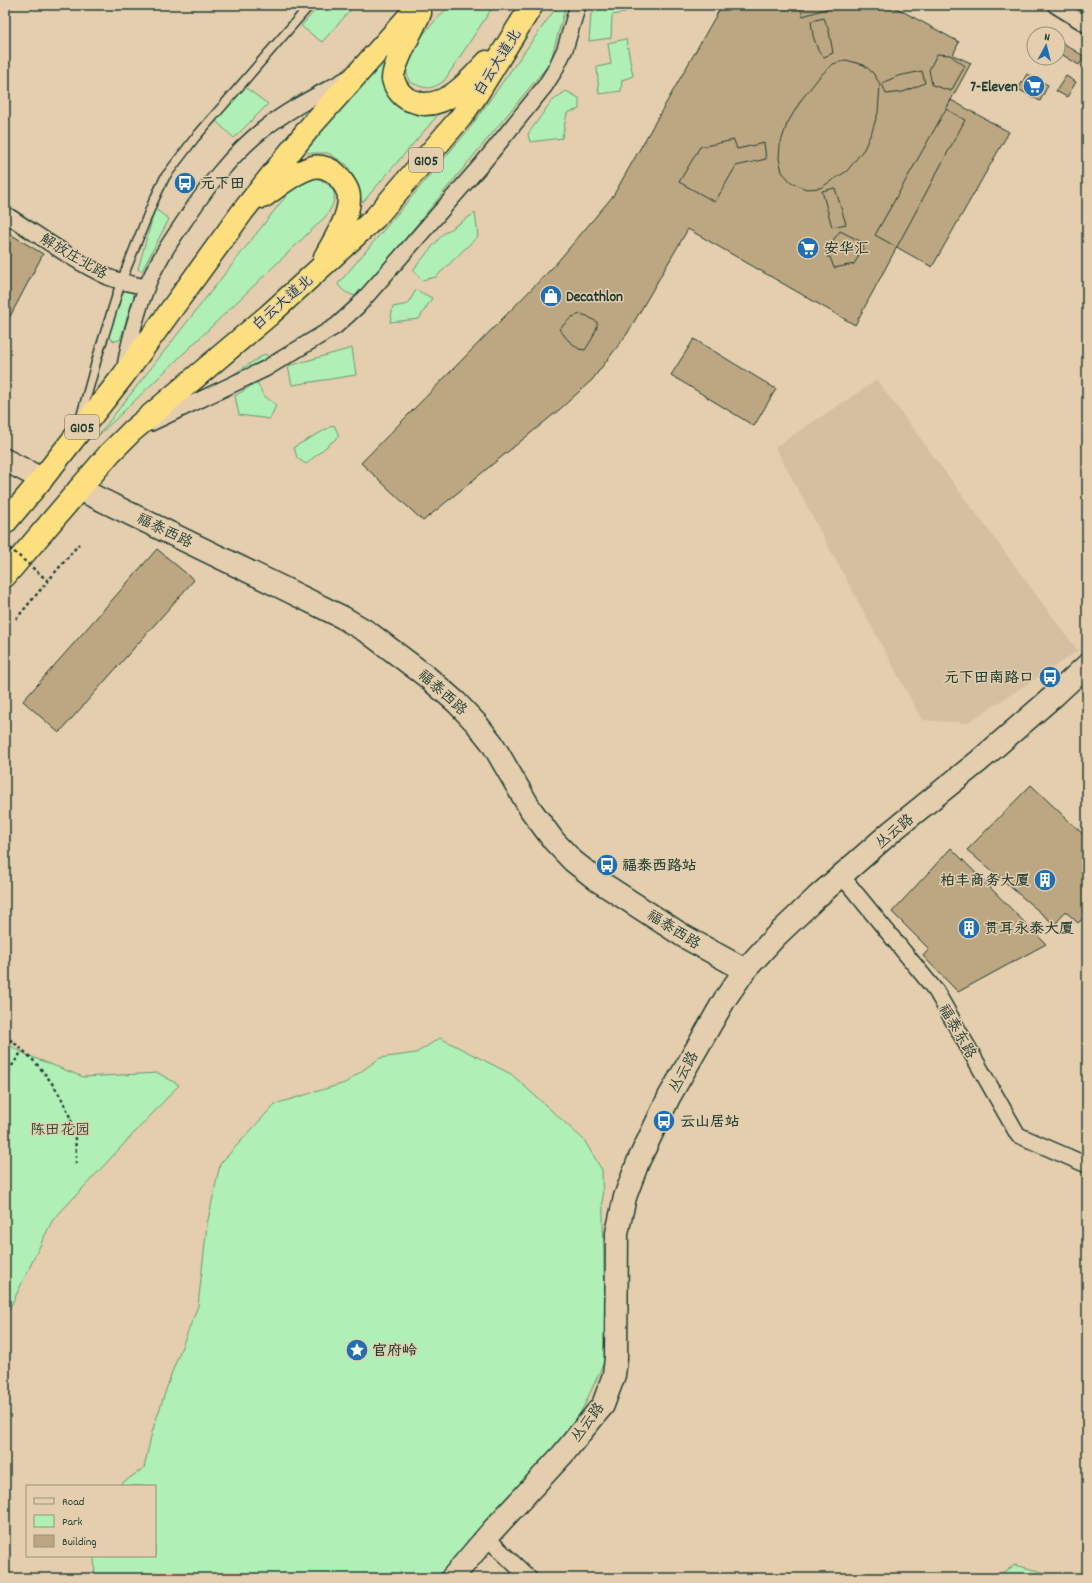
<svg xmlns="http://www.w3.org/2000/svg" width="1092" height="1583" font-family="Dekko,'LXGW WenKai TC',sans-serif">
<rect width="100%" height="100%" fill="#e4ceae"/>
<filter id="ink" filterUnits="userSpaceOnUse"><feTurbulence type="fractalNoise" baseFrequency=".025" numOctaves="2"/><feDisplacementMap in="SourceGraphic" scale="8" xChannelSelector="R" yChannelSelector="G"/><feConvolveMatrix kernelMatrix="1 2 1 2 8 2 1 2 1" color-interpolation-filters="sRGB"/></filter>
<g filter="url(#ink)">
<path fill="#d4bf9f" d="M877,380L1078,651L967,723L922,720L775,447Z"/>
<path fill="#b0efb6" stroke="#689675" d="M320,5H355L322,42L301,26Z
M450,5H494L444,81C430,91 424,89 409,81C408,76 406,71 406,66C407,48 438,18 450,5Z
M558,5H566L550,63L363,290L356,296C348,294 342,291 338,284L469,129Z
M603,5H624L625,13L612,15L611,38L589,41L591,14L602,7Z
M626,39L633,76L622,80L621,91L599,94L597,67L611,64L608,43Z
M385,57L389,60L384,72L443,109L363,202L360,199L357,183L347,165L328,153H308L304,150Z
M242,85L268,104L234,138L215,120Z
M566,91L579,98V109L567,113L562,138L530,142L528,134L551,102Z
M316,178C338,187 339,197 326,216L97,437L289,192L301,181Z
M155,209L169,219L142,271L138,269Z
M475,213L478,236L436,277L422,280L413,270L443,234Z
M124,288L130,289L134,296L120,340L114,341L107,336L119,295Z
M416,290L432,298L419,319L390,322L393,307L408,304Z
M352,348L356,375L292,385L288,366Z
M265,354L271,358L206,392Z
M257,382L263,395L276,405L270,419L239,415L235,396Z
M334,425L339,436L306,464L297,458L294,447Z
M440,1038L511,1074L584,1140L602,1170L606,1358L585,1404L558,1451L441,1578H95L94,1556H155V1486H118L144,1468L152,1432L172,1372L198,1306L207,1225L220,1164L275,1104L345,1083L380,1058L416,1053Z
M5,1043L27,1055L83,1077L158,1073L179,1085L52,1221L5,1318Z
M1015,1565L1066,1578H995Z"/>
<path fill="#bda782" stroke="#1f3d34" d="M722,5H891L959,42L953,55L971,63L946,109L965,120L855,325L688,229L627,334L592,380L559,410L423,521L361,463L554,266L613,196Z
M799,5H828L829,8L803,16Z
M824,18L829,31L833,53L824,57L818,50L813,36L811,21Z
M1039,28L1046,33V34H1035Z
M1034,35V45L1030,42Z
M1058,40L1085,57L1079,65L1058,52Z
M937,54L950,55L965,66L951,91L932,85L929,70Z
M846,60L864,65L873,73L880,84L878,113L872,131L864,149L847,171L820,188L806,189L791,182L782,172L779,158L780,145L787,124L801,100L821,75L833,64Z
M922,71L925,83L903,92L886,94L882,83L898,76Z
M1027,74L1048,85L1040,101L1018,89Z
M1066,76L1076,82L1067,97L1056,91Z
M951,100L1009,132L932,267L875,235Z
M734,140L737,149L764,143L766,159L736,166L715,202L679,182L700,147Z
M835,188L846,224L832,227L822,191Z
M5,231L43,254L5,326Z
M840,231L864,243L863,249L854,264L834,268L830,257H827L826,250Z
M580,314L587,316L597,322V327L592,339L585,350L579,349L568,340L559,329L572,317Z
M694,339L776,389L754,426L671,375Z
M157,549L194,580L59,733L23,701Z
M1031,785L1087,838V915L1078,923L1065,911L1055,925L967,850Z
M951,848L1046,944L958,992L923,956L929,949L892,912Z"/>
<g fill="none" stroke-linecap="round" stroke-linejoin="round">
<g stroke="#1f3d34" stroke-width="11">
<path id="lane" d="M80,420L98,355L121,282L153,202L165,177L194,139L310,5"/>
</g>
<g stroke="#1f3d34" stroke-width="18">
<path id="street" d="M1055,5L1087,25
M5,214C37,234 73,261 108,277C120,282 133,284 146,287
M124,371C129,342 136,314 147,286C155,265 168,245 181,226C205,190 230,155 265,128C290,108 320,94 348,78
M151,423L265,369L336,326L357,307L482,164L545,86L555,70L565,49L578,5
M841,875L936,991L1018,1135L1087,1165
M486,1537L529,1578"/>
</g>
<g stroke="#1f3d34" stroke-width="25">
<path id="secondary" d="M5,460L42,479
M79,489L287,590L342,617L369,633L426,676L456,702L476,723L492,743L531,810L554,841L573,861L597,880L685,937L745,970
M452,1578L492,1531L563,1454L603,1405L614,1375L616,1358L617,1233L625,1197L638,1162L669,1097L725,999L745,970L775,937L817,897L892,831L979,761L1055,695L1087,665"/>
</g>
<g stroke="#1f3d34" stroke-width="25">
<path id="highway" d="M420,13C414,26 392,67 393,79C395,88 403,99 413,101C416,102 421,104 425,104C451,104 471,79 487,62
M263,197C278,186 295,172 313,167C322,165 333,170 338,176C343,183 349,189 349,198C349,219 334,240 325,257
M5,523L42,479L123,376L243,211L310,127L419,5
M5,576L110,453L132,431L269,315L375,218L461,117L477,94L532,5"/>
</g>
<path stroke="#1f3d34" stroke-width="2.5" stroke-dasharray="3 3" stroke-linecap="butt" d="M16,619L79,544
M5,1036C34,1056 65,1093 73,1128C76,1140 76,1152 76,1165
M5,1076L22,1051"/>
<use href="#lane" stroke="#e4ceae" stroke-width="8"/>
<use href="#street" stroke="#e4ceae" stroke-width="15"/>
<use href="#secondary" stroke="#e4ceae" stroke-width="22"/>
<use href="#highway" stroke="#fddf80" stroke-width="22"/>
<path stroke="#1f3d34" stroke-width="2.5" stroke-dasharray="3 3" stroke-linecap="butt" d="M5,544L48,581"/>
</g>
</g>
<defs>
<g id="supermarket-disc" transform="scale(1.15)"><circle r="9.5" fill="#1f6fb2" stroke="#e4ceae"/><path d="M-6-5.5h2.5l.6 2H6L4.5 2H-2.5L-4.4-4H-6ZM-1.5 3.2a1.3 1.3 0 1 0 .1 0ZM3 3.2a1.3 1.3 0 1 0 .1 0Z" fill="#fff"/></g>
<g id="bus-disc" transform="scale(1.15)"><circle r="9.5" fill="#1f6fb2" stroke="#e4ceae"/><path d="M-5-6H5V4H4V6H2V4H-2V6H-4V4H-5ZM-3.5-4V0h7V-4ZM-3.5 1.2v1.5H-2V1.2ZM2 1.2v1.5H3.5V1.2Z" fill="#fff"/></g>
<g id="shop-disc" transform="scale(1.15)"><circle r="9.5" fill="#1f6fb2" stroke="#e4ceae"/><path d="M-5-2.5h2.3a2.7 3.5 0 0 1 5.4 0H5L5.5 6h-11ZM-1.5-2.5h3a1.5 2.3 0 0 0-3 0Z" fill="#fff"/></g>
<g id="building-disc" transform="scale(1.15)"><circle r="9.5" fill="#1f6fb2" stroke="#e4ceae"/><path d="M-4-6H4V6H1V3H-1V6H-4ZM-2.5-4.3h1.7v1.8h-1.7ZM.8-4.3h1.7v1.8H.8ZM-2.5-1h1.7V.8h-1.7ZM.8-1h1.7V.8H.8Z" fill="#fff"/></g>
<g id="sight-disc" transform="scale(1.15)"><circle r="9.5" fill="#1f6fb2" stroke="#e4ceae"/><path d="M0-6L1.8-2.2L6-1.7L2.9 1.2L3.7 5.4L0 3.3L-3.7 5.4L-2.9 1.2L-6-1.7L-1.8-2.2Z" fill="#fff"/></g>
</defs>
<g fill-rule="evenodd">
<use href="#supermarket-disc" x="1034" y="86"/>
<use href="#bus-disc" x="185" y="183"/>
<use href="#supermarket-disc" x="808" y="248"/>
<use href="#shop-disc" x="551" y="296"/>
<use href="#bus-disc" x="1050" y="677"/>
<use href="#bus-disc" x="607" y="865"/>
<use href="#building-disc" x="1045" y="880"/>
<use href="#building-disc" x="969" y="928"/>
<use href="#bus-disc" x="664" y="1121"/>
<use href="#sight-disc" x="357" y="1350"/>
</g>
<g text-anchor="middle" stroke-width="3" stroke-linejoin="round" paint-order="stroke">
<g fill="#e4ceae" stroke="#5a6859" stroke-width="1">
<rect x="409" y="148" width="34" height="24" rx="3"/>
<rect x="65" y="415" width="34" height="24" rx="3"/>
</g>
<g font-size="14" font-weight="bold" fill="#1f3d34">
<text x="426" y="165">G105</text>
<text x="82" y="432">G105</text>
</g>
<g font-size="15" fill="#1f3d34" stroke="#e4ceae">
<text transform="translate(497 62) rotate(-58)" y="5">白云大道北</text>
<text transform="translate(74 256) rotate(30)" y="5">解放庄北路</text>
<text transform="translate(282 302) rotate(-41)" y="5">白云大道北</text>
<text transform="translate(165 530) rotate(26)" y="5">福泰西路</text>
<text transform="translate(443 692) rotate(42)" y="5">福泰西路</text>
<text transform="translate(894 831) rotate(-40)" y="5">丛云路</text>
<text transform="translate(674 929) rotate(32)" y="5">福泰西路</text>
<text transform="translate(958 1031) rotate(60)" y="5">福泰东路</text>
<text transform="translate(683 1072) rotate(-61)" y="5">丛云路</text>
<text transform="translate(587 1422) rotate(-53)" y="5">丛云路</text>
</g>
<g font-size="15" font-weight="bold" fill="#1f3d34" stroke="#e4ceae" text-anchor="start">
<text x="1018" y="91" text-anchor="end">7-Eleven</text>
<text x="200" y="188">元下田</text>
<text x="824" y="253">安华汇</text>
<text x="566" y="301">Decathlon</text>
<text x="1034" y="682" text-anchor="end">元下田南路口</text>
<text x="622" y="870">福泰西路站</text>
<text x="1030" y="885" text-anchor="end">柏丰商务大厦</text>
<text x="984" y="933">贯耳永泰大厦</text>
<text x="680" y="1126">云山居站</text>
<text x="372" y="1355">官府岭</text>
</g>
<g font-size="15" fill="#26463a" stroke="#e4ceae">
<text x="60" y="1134">陈田花园</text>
</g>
</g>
<rect width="1092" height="1583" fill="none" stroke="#e4ceae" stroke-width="20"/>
<rect x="10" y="10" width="1072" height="1563" fill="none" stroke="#1f3d34" stroke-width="1.5" filter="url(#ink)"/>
<rect x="26" y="1485" width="130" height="72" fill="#e4ceae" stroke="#95947d"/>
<rect x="34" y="1498" width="20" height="6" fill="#e4ceae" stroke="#95947d"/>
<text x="62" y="1505" font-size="12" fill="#1f3d34">Road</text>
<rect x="34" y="1515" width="20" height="12" fill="#b0efb6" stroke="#95947d"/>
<text x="62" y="1525" font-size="12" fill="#1f3d34">Park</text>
<rect x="34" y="1535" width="20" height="12" fill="#bda782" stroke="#95947d"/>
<text x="62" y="1545" font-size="12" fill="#1f3d34">Building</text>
<g transform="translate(1046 46) rotate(7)"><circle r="19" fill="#e4ceae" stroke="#95947d"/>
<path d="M0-3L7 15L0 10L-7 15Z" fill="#1f6fb2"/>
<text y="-6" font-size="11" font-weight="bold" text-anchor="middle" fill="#1f3d34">N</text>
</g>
</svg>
